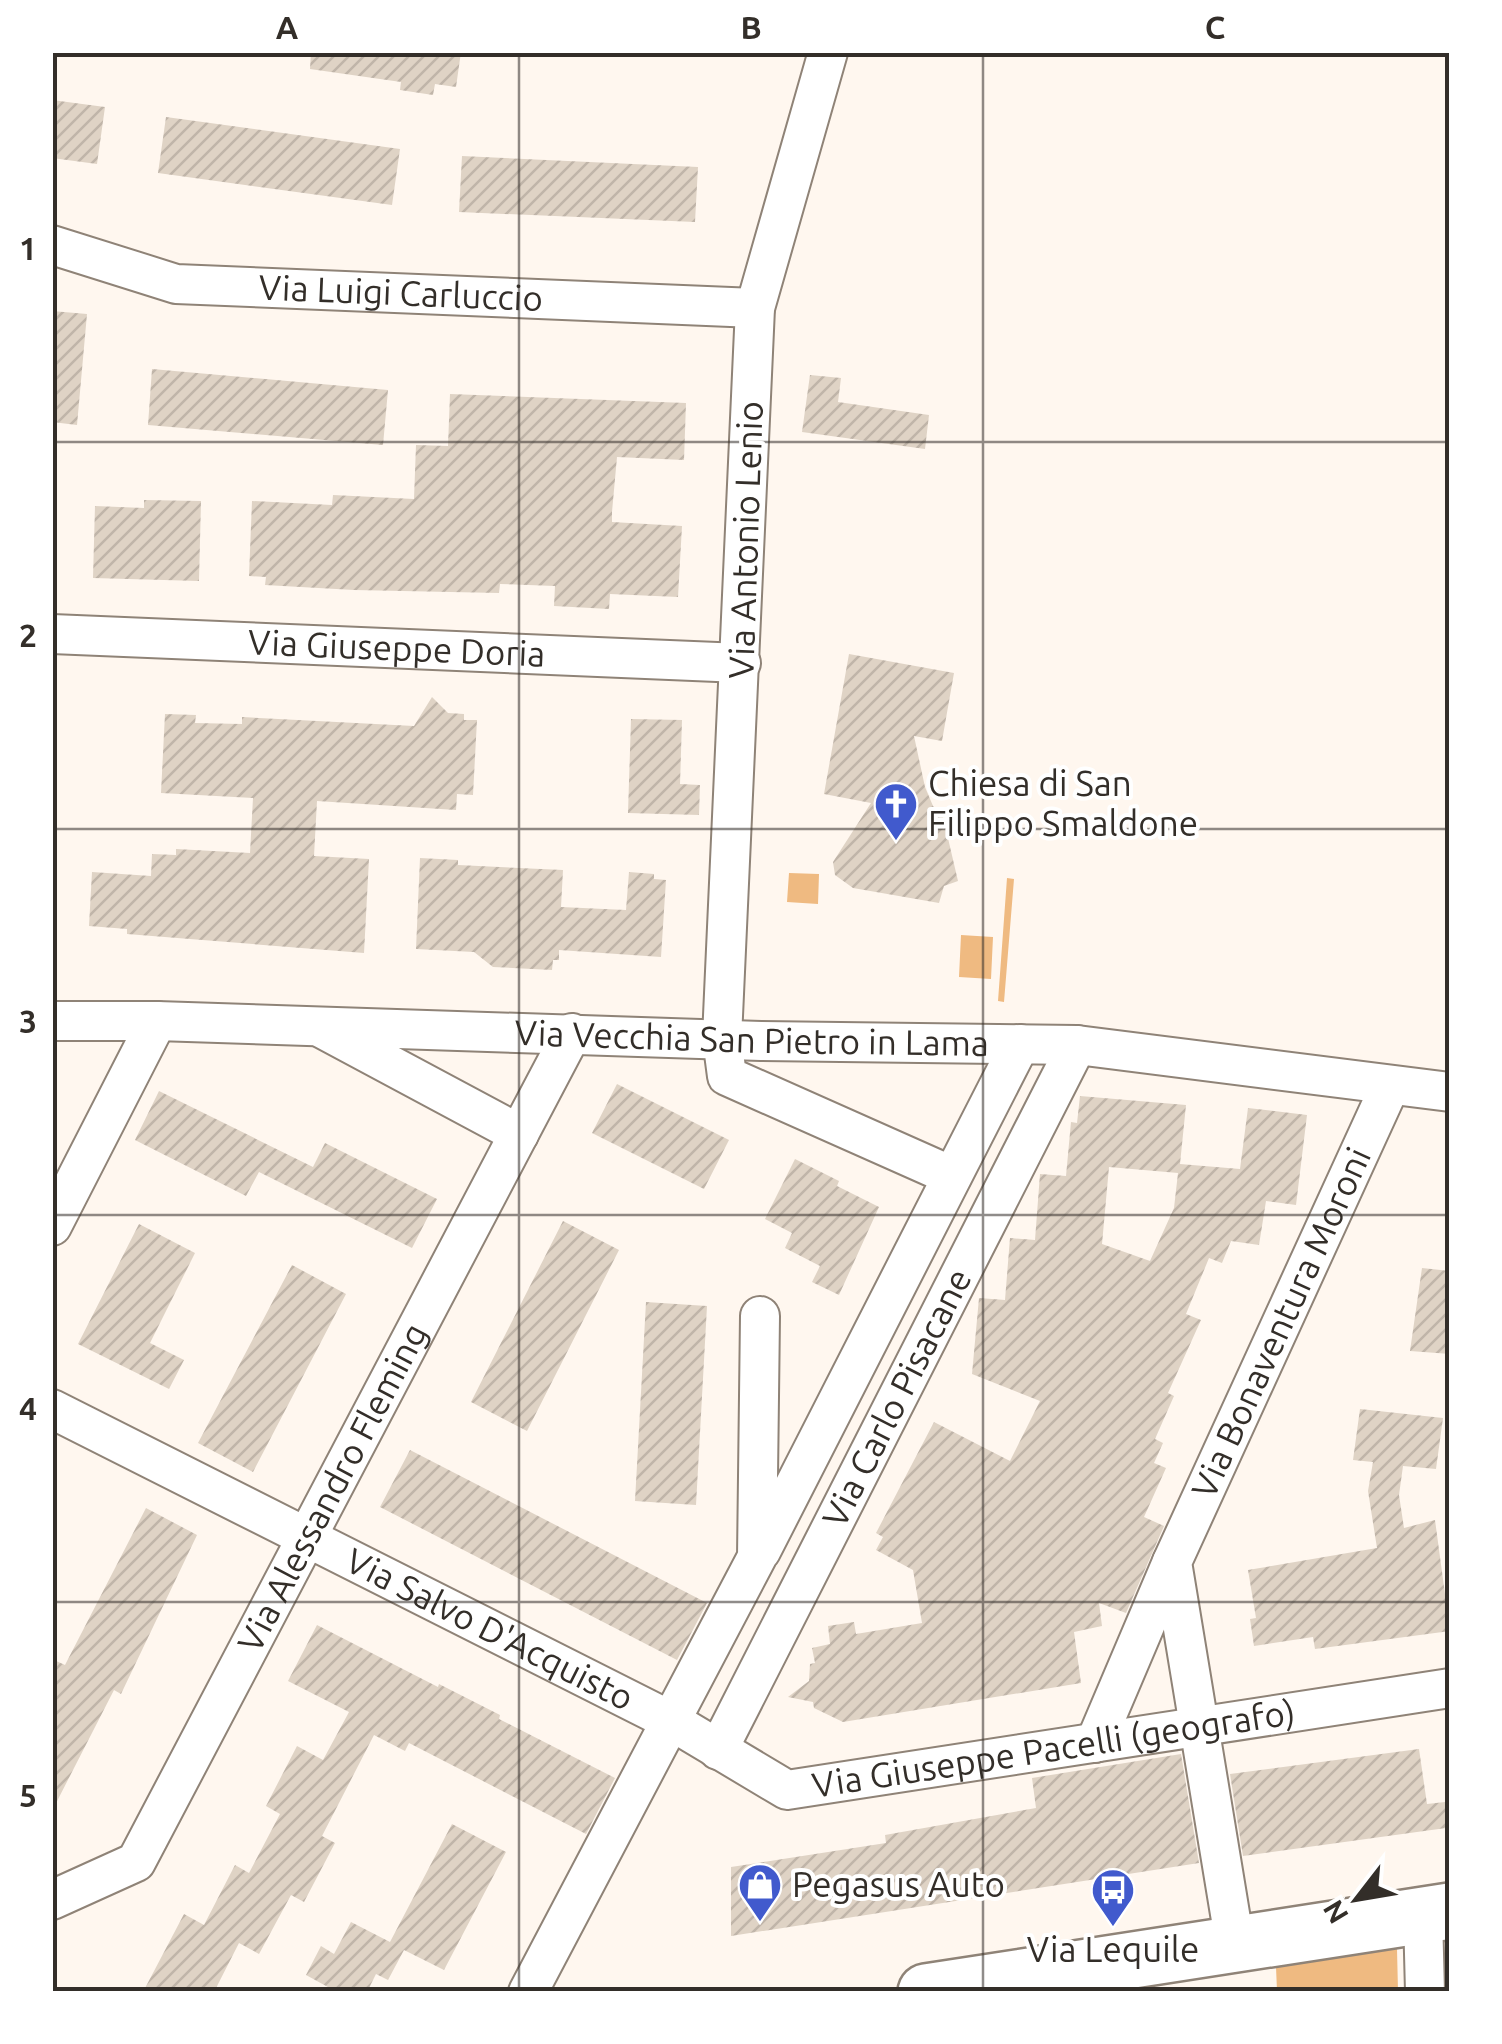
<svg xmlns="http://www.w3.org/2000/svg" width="1502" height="2044" font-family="Ubuntu,sans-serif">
<defs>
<pattern id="building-hatch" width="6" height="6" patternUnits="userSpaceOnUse" patternTransform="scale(2.5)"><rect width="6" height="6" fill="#dfd3c5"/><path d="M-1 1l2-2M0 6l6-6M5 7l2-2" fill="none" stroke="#c0b5a9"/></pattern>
</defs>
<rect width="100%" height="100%" fill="#fff7ef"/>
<path fill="#efba81" d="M789,873L819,874L818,904L787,902Z
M1007,878L1014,879L1004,1002L998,1001Z
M961,935L993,937L991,979L959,977Z
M1397,1949L1398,1991H1277L1276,1967Z"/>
<path fill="url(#building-hatch)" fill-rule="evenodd" d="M311,52H461L456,87L435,84L433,95L400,90L401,82L310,69Z
M52,100L105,107L97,164L52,158Z
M166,117L400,149L392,205L158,173Z
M462,156L698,167L695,222L459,212Z
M52,311L87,314L77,425L52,422Z
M152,369L388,390L383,445L148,425Z
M810,375L841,378L838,402L929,415L925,449L802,432Z
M450,394L686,403L684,460L617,457L612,512V522L682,526L678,597L610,594L609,609L554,606L555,586L500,584L499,593L354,590L265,585L266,577L249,576L252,501L332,505L333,495L414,499L416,445L448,446Z
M144,500L201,501L199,581L93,578L95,506L144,508Z
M849,654L954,673L942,741L914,736L925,787L933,806L943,817L958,881L944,886L939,903L853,888L835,875L833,862L871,803L824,794Z
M432,697L448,713L464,714V720H477L473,795L457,794L456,810L317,801L314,856L369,859L364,953L127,934V929L89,926L92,872L151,876L152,854L176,855V849L250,853L253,798L161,793L165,714L196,715L195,723L242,724V717L414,726Z
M631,719L682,720L680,784L700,785L699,815L628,813Z
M420,858L458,860V865L563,870L561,907L626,910L629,872L654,874V879L666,880L661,957L559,950V960H553L552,970L493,967L474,952L416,949Z
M617,1084L729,1140L704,1189L592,1133Z
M159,1091L313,1167L325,1143L437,1199L412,1248L259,1172L246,1196L135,1140Z
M1080,1096L1186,1105L1180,1164L1240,1169L1248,1108L1307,1115L1296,1205L1266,1201L1259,1245L1231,1241L1222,1263L1209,1258L1186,1314L1201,1320L1168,1393L1174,1396L1155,1439L1163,1443L1154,1463L1166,1468L1144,1517L1164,1526L1126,1613L1099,1603L1102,1626L1074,1632L1081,1683L843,1722L814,1708L813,1702L788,1697L809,1681L810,1664L815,1663L812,1648L830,1644L828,1626L854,1622L856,1634L922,1623L913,1570L876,1550L883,1537L876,1533L934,1422L1010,1461L1040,1401L972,1374L979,1298L1005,1300L1010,1238L1035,1240L1040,1174L1066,1176L1071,1122L1077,1123ZM1109,1167L1178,1173L1174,1208L1150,1261L1102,1244Z
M795,1159L839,1181L837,1186L879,1207L839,1295L812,1282L820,1266L785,1248L792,1233L765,1219Z
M563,1221L619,1250L527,1431L471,1402Z
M139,1224L195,1253L150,1343L184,1360L169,1389L78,1344Z
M292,1265L346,1294L253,1472L198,1443Z
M1422,1268L1450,1271V1354L1410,1351Z
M646,1302L707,1306L696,1505L635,1501Z
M1360,1409L1443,1418L1436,1469L1403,1466L1399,1495L1404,1528L1435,1520L1450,1631L1315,1649L1313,1637L1254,1646L1250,1619L1256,1618L1248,1570L1377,1548L1368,1491L1373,1462L1353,1460Z
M410,1450L707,1603L677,1660L380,1507Z
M146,1508L197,1535L121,1694L114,1690L52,1811V1659L65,1665Z
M317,1625L438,1687L439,1684L500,1715L499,1719L615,1778L586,1834L409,1743L405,1751L374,1735L322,1836L335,1843L304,1902L291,1895L259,1954L239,1943L214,1992H143L184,1914L204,1925L235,1865L249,1873L280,1814L266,1806L297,1746L323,1760L349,1712L288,1681Z
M1419,1749L1427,1804L1445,1802L1446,1828L1243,1856L1230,1774Z
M1181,1754L1199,1863L731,1936V1867L886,1843L885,1835L1036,1808L1032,1778Z
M452,1824L506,1852L444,1970L404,1950L388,1980L376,1974L367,1992H337L306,1975L321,1946L334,1954L351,1922L390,1942Z"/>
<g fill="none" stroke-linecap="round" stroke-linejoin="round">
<g stroke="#8f8377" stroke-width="42">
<g id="street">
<path d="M828,52L755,308L722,1038L727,1076L952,1176"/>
<path id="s1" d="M52,245L176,284L755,308"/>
<path id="s2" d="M52,634L741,663"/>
<path id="s3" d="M52,1021H157L761,1041L1077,1045L1450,1092"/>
<path d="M323,1029L519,1134"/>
<path d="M52,1226L157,1021"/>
<path id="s4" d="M52,1409L673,1722L787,1790L1450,1688"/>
<path d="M761,1551L1020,1044"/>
<path d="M1095,1743L1172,1562"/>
<path id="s5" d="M718,1750L1077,1045"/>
<path id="s6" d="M52,1900L136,1862L572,1033"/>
<path d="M1423,1915L1425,1992"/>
<path id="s7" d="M1235,1944L1172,1562L1390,1086"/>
<path d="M528,1992L757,1557L760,1316"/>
</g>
</g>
<g stroke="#8f8377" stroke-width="60">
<path id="secondary" d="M926,1992L1450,1911"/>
</g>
<use href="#street" stroke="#fff" stroke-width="38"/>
<use href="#secondary" stroke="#fff" stroke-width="55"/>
</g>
<path fill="none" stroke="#332e29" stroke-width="2.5" stroke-opacity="0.55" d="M519,52V1992M983,52V1992M52,442H1450M52,829H1450M52,1215H1450M52,1602H1450"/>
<defs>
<g id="church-pin" transform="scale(2.25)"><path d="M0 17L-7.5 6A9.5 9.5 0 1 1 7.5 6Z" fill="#415acd" stroke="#fff"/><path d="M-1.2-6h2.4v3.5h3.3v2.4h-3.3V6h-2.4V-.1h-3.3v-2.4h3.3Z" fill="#fff"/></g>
<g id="shop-pin" transform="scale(2.25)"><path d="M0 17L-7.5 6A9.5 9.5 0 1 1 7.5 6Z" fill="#415acd" stroke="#fff"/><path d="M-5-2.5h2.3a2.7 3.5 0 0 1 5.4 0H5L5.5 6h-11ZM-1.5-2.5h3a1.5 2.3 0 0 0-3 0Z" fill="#fff"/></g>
<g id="bus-pin" transform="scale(2.25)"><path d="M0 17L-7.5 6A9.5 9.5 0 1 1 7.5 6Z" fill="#415acd" stroke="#fff"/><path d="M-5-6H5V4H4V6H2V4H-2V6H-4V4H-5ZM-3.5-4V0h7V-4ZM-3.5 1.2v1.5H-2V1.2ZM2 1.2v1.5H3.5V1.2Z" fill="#fff"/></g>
</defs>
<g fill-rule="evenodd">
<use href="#church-pin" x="896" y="804"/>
<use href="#shop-pin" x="760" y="1885"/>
<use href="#bus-pin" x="1113" y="1890"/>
</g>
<g text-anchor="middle" stroke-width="8" stroke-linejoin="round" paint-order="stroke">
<g font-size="35" fill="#332e29" stroke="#fff">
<text dy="12" stroke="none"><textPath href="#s1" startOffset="355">Via Luigi Carluccio</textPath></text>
<text transform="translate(746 540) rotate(-88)" y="12">Via Antonio Lenio</text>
<text dy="12" stroke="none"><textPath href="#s2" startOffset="345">Via Giuseppe Doria</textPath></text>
<text dy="12" stroke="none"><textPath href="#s3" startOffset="700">Via Vecchia San Pietro in Lama</textPath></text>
<text dy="12" stroke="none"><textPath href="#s7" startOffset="650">Via Bonaventura Moroni</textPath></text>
<text dy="12" stroke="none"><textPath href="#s5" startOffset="395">Via Carlo Pisacane</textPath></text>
<text dy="12" stroke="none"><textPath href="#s6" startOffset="515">Via Alessandro Fleming</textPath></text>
<text dy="12" stroke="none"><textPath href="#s4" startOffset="490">Via Salvo D'Acquisto</textPath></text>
<text dy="12" stroke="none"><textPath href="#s4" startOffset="1098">Via Giuseppe Pacelli (geografo)</textPath></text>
</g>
<g font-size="35" fill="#332e29" stroke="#fff" text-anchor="start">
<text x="928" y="796">Chiesa di San<tspan x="928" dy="40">Filippo Smaldone</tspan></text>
<text x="792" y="1897">Pegasus Auto</text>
<text x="1113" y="1962" text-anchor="middle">Via Lequile</text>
</g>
</g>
<rect width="1502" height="2044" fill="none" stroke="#ffffff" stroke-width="110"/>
<g transform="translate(1357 1899) rotate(239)" stroke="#ffffff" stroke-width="8" paint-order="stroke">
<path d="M0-8L18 38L0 25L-18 38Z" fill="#332e29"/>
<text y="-15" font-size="28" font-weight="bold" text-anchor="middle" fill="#332e29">N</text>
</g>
<rect x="55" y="55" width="1392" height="1934" fill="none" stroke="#332e29" stroke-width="4"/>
<g font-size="32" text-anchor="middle" font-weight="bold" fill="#332e29">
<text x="287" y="39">A</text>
<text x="751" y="39">B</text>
<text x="1215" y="39">C</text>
<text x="28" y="260">1</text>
<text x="28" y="647">2</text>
<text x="28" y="1033">3</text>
<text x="28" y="1420">4</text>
<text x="28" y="1807">5</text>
</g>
</svg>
